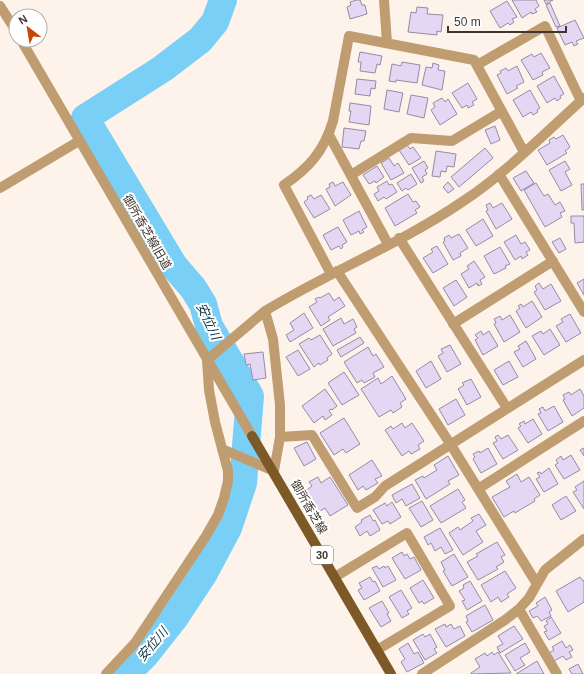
<svg xmlns="http://www.w3.org/2000/svg" width="584" height="674" font-family="Helvetica,'Noto Sans JP',sans-serif">
<rect width="100%" height="100%" fill="#fdf3ea"/>
<g fill="none" stroke-linecap="round" stroke-linejoin="round">
<path stroke="#7acff7" stroke-width="28" d="M126,674L145,655L175,617L204,573L228,528L243,483L250,396L209,326L203,304L193,288L174,266L85,118L162,69L200,40L215,22L223,0"/>
</g>
<path fill="#e3d7f4" stroke="#968ba6" d="M357,0H360L362,5H365L367,14L350,19L347,7L351,5L350,2Z
M512,0H536L539,6L535,9L537,12L532,14L531,12L522,18Z
M544,0H553L546,4Z
M507,1L517,17L512,19L514,22L510,25L508,23L500,28L490,11Z
M550,3L560,26L556,27L546,5Z
M417,7L428,8L427,14L443,15L441,32L437,31V35L408,32L411,12L416,13Z
M575,20L584,38L576,41L578,44L574,46L572,42L565,45L557,28Z
M360,52L382,56L380,65L377,64L375,73L360,71L361,62H358Z
M541,53L550,68L542,72L543,75L533,80L521,60L532,54L534,57Z
M402,62L420,65L417,83L396,80V82L389,81L392,64L401,66Z
M433,63L439,65L438,70L445,71L442,90L422,85L426,67L432,68Z
M517,66L524,82L516,86L518,88L507,94L497,75L501,73L500,71L506,68L508,71Z
M554,76L564,94L560,96L561,98L557,101L555,98L547,103L537,86Z
M357,79L376,81L375,89L371,88L370,96L355,94Z
M468,83L477,99L472,102L474,105L468,108L467,105L462,108L452,93Z
M387,90L403,93L399,112L384,109Z
M530,90L540,108L537,110L538,112L533,115L531,112L523,117L513,100Z
M411,95L428,98L424,118L407,114Z
M442,98L445,102L448,99L457,114L440,125L431,110L435,107L433,103Z
M350,103L371,106L369,125L349,122L351,111H349Z
M495,126L500,140L491,144L485,130Z
M344,128L366,131L364,141H361L359,149L342,147Z
M563,135L570,147L565,151L567,153L547,165L538,150L550,143L549,140L554,137L556,139Z
M407,145L410,149L413,147L421,158L409,165L399,150Z
M485,148L493,158L459,187L451,177Z
M436,151L456,154L454,167L447,166L446,172L441,171L440,177L432,176Z
M389,158L394,166L398,163L404,173L391,180L381,163Z
M424,161L428,168L425,170L427,174L422,177L424,181L421,183L412,168Z
M565,161L570,169L565,172L572,185L561,191L549,170Z
M377,166L384,177L376,183L375,181L369,184L363,175Z
M526,171L534,183L521,191L513,178Z
M411,174L417,184L408,190L406,188L402,191L397,183Z
M387,181L389,185L392,184L397,192L386,199L384,197L378,201L374,194L379,191L377,187Z
M333,182L335,186L343,182L351,195L335,206L326,189L330,187L329,184Z
M448,182L454,189L448,193L443,187Z
M536,183L544,196L548,194L555,205L560,202L565,211L560,213L562,217L545,227L524,190Z
M581,184H584V210H582Z
M408,194L413,202L416,201L420,207L415,210L417,213L395,226L385,208Z
M311,195L314,199L321,195L330,209L314,218L304,202L308,199L307,197Z
M490,203L493,208L502,203L512,219L496,229L486,211L488,210L486,205Z
M359,211L367,227L362,230L364,232L360,234L359,231L351,235L343,220Z
M571,216H584V242L575,243L574,223H571Z
M483,219L493,236L476,246L466,230Z
M338,227L347,242L342,245L343,247L341,249L339,246L331,250L323,235Z
M459,234L468,248L460,253L461,256L453,260L443,242L445,241L444,238L449,235L451,238Z
M516,235L521,244L525,242L530,250L526,252L528,255L522,259L521,256L515,260L504,242Z
M560,238L566,249L559,253L552,242Z
M437,246L448,264L433,273L423,258L433,252L431,249Z
M500,247L510,264L505,266L506,268L494,274L484,256Z
M474,261L485,277L480,280L482,284L478,286L477,283L469,288L461,274L469,269L467,266Z
M584,279V295L577,283Z
M456,280L467,297L454,306L443,288Z
M539,283L543,289L551,284L561,301L545,310L534,292L537,290L535,286Z
M329,293L334,301L339,297L345,306L328,317L330,320L321,326L309,307L317,302L315,299L319,297L320,298Z
M532,301L542,317L526,328L516,311L520,308L518,306L521,304L523,307Z
M304,313L313,328L290,342L286,335L294,330L290,323Z
M570,314L581,333L566,342L556,326L563,322L561,319Z
M510,315L520,332L504,342L494,324L496,323L494,319L500,316L502,320Z
M341,318L344,324L353,319L357,327L354,329L356,333L333,346L323,329Z
M550,329L560,345L544,355L532,336L541,331L543,334Z
M481,331L483,335L489,331L498,346L483,355L475,340L478,338L475,335Z
M320,335L332,354L327,358L328,360L320,365L319,363L314,367L299,344L309,338L311,340Z
M360,337L364,343L341,357L337,350Z
M526,341L536,359L523,367L514,352L520,349L518,346Z
M450,345L461,364L447,372L438,356L443,353L441,349Z
M368,347L373,356L376,354L384,367L373,373L375,377L364,383L362,380L357,383L344,362Z
M298,350L310,369L298,376L286,357Z
M263,352L266,378L253,380L250,364L246,365L244,354Z
M431,361L441,379L426,388L416,371Z
M509,361L518,377L503,385L494,370Z
M344,372L359,395L342,405L328,383Z
M392,376L406,399L400,403L402,407L393,413L391,410L379,417L361,389L378,378L381,384Z
M471,379L481,397L467,405L458,389L464,385L462,383Z
M325,389L337,406L332,410L331,409L329,411L332,415L325,420L323,416L314,423L302,406Z
M580,389L584,396V408L572,416L563,400L565,399L563,395L569,392L571,395Z
M456,399L465,415L448,425L439,409Z
M554,406L563,422L548,431L538,414L541,413L539,409L543,407L545,411Z
M344,418L360,444L346,453L343,449L334,455L320,433Z
M533,419L542,434L528,443L518,428L521,426L519,424L524,421L525,424Z
M402,423L405,428L412,423L424,441L418,445L420,449L411,454L409,451L402,456L385,430L391,426L393,429Z
M498,435L501,439L508,435L518,450L503,459L493,443L497,441L495,437Z
M307,442L316,459L304,466L294,448Z
M488,448L497,464L481,473L473,459L475,457L473,454L479,451L480,453Z
M584,448V456L580,450Z
M571,455L580,470L564,479L555,465L558,463L556,460L561,456L563,460Z
M448,456L459,475L448,481L450,484L426,499L415,480L423,476L424,478L437,470L434,465Z
M372,460L382,476L375,479L378,483L366,490L363,486L358,490L349,475Z
M549,468L558,484L544,492L536,479L540,477L537,473L540,472L541,474Z
M517,474L521,482L529,477L540,495L534,499L535,501L515,513L514,511L504,517L492,497L510,487L506,481Z
M318,477L321,483L330,477L348,505L330,516L325,508L317,513L304,492L312,486L309,482Z
M584,481V509L573,492L577,490L575,487Z
M412,484L420,498L406,506L402,499L396,503L392,495Z
M458,489L465,500L462,502L466,508L441,523L430,506Z
M566,496L576,511L561,520L552,505Z
M422,501L433,520L421,527L409,508Z
M392,502L401,517L390,524L388,521L382,524L373,510L385,503L387,506Z
M479,514L486,525L476,531L483,542L463,555L449,533L458,527L460,530L473,521L471,518Z
M370,515L373,521L375,520L380,530L370,536L367,531L360,536L355,527L362,522L361,520Z
M440,528L453,550L445,554L441,547L435,551L431,543L428,545L424,537Z
M497,542L505,555L501,557L504,562L496,567L498,569L478,580L467,562L478,556L476,554Z
M402,552L404,556L407,554L410,559L414,557L421,570L405,579L392,558Z
M454,554L468,577L452,586L443,571L445,570L441,562Z
M377,566L379,569L384,566L385,568L388,566L396,580L383,587L372,568Z
M505,571L516,588L507,594L509,597L501,602L498,597L491,602L481,585Z
M370,577L373,582L375,581L380,591L364,600L358,590L362,588L359,583Z
M580,577L583,581L584,580V602L568,612L556,591Z
M423,580L434,598L424,604L422,601L419,603L410,588Z
M470,581L482,601L467,610L462,601L465,600L459,591L464,588L463,585Z
M401,590L412,608L407,611L409,614L402,618L389,597Z
M545,597L552,610L549,612L551,616L541,621L537,616L533,618L529,611L538,606L536,603Z
M382,601L389,613L387,614L391,621L381,627L369,608Z
M485,605L493,620L472,632L466,622L468,621L466,616Z
M551,617L561,633L549,640L544,632L547,631L544,626L548,624L546,621Z
M445,624L446,627L451,624L454,629L460,626L465,636L446,647L435,629Z
M514,626L523,639L500,653L497,647L503,644L498,636Z
M423,634L425,637L430,634L437,647L434,649L437,653L425,660L413,640Z
M562,641L566,648L570,645L573,650L569,652L572,657L566,660L563,656L554,661L549,653L554,650L552,647Z
M408,643L414,654L418,652L424,663L407,672L401,662L405,659L399,649Z
M525,643L530,652L520,658L525,665L515,671L505,655Z
M492,652L494,655L498,652L511,673L471,674V673L480,667L475,659L485,653L487,656Z
M537,661L544,674H516Z
M578,664L583,674H572L569,669Z"/>
<g fill="none" stroke-linecap="round" stroke-linejoin="round">
<path stroke="#bf9d70" stroke-width="10" d="M384,0L387,43
M477,65L545,26L581,101
M329,135L388,244
M499,174L584,312
M351,175L411,138L452,141L502,111
M399,238L507,408
M337,271L451,445L537,584
M331,274L284,185C309,168 324,151 333,121L349,36L474,60L524,152
M453,324L553,261
M280,437L312,435L357,508L375,497L385,486L584,360
M222,449L274,471L280,437V405L273,339L265,311C329,272 400,244 462,202C506,173 544,134 584,98
M478,489L584,421
M335,577L407,533L450,606L377,650
M519,609L557,674
M106,674L135,643L206,536L218,515L224,498L228,481V471L215,422L209,390L207,360L265,311
M422,674L505,620L519,609L529,598L545,570L584,539"/>
<path stroke="#bf9d70" stroke-width="10" d="M0,6L16,31
M21,40L252,436
M0,188L79,141"/>
<path stroke="#7c5926" stroke-width="10" d="M252,436L391,674"/>
</g>
<g text-anchor="middle" stroke-width="4" stroke-linejoin="round" paint-order="stroke">
<rect fill="#fff" stroke="#7a726d" stroke-width="1" x="311" y="546" width="22" height="18" rx="3"/>
<g font-size="11" font-weight="bold" fill="#41362e">
<text x="322" y="559">30</text>
</g>
<g font-size="12" fill="#41362e" stroke="#fff">
<text transform="translate(147 232) rotate(60)" y="4">御所香芝線旧道</text>
<text transform="translate(309 507) rotate(60)" y="4">御所香芝線</text>
</g>
<g font-size="13" font-style="italic" fill="#0e3546" stroke="#fff">
<text transform="translate(209 321) rotate(65)" y="5">安位川</text>
<text transform="translate(152 644) rotate(-49)" y="5">安位川</text>
</g>
</g>
<g transform="translate(28 28) rotate(329)"><circle r="19" fill="#ffffff" stroke="#b3afab"/>
<path d="M0-3L7 15L0 10L-7 15Z" fill="#c94400"/>
<text y="-6" font-size="11" font-weight="bold" text-anchor="middle" fill="#41362e">N</text>
</g>
<path d="M448 26v6h118v-6" fill="none" stroke="#41362e" stroke-width="2"/>
<text x="454" y="26" font-size="12" fill="#41362e" stroke="#ffffff" stroke-width="3" paint-order="stroke">50 m</text>
</svg>
